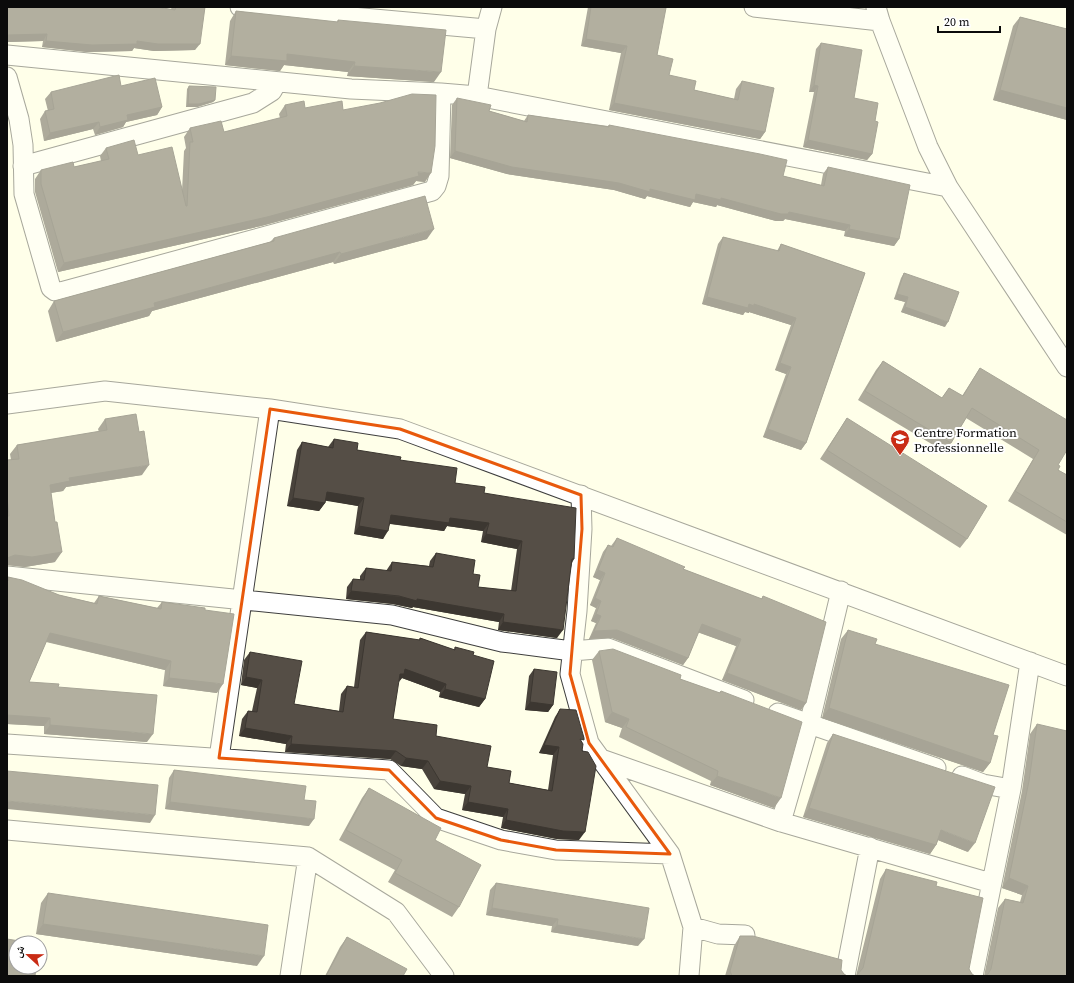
<svg xmlns="http://www.w3.org/2000/svg" width="1074" height="983" font-family="'Source Serif 4','Noto Naskh Arabic',serif">
<rect width="100%" height="100%" fill="#ffffe9"/>
<g fill="none" stroke-linecap="round" stroke-linejoin="round">
<g stroke="#3e3e3e" stroke-width="21">
<path id="street" d="M240,7L486,29
M754,7L880,21
M876,7L880,21L928,147L948,187L1067,367
M7,55L351,89L441,93L477,96L948,187
M7,77L19,119L23,145L24,194L51,288L55,291L61,292L432,191L436,186L439,176L441,93
M477,96L486,29L492,7
M23,166L253,103L272,91L277,82
M7,404L105,391L270,409L400,429L1067,676
M581,495L582,529L577,611L570,674L589,743L670,854L693,927L689,976
M7,576L392,615L502,642L572,651L608,648L744,700
M778,713L936,768
M7,744L389,770L436,818L501,840L556,850L670,854
M219,758L270,409
M601,759L781,822L991,883
M962,776L983,784L1011,789
M781,822L809,725L841,591
M7,830L308,857L396,912L444,976
M693,927L718,934L745,935
M290,976L308,857
M845,976L870,847
M973,976L1011,789L1030,662"/>
</g>
<use href="#street" stroke="#fff" stroke-width="19"/>
</g>
<path fill="#49433c" d="M7,7L171,9L172,7H205L195,50L154,51L134,48L132,51L87,52L42,47L43,41L7,42Z
M588,7H662L657,55L669,75L694,90L734,99L736,89L742,81L765,132L760,139L609,110L621,53L581,46Z
M236,11L337,22L338,20L434,82L347,76L348,72L284,65L280,71L225,65L230,21Z
M1020,17L1067,29V120L993,100L1013,26Z
M821,43L854,98L875,121L872,154L867,160L803,147L814,92H809L816,49Z
M121,86L162,107L157,115L126,122L123,127L95,135L93,129L44,141L40,119L45,111H48L45,99L51,92Z
M189,86L215,100L213,102L197,107H186L187,89Z
M457,98L489,111L524,121L528,115L608,126L609,125L783,176L821,185L823,174L828,167L899,239L894,246L844,236L845,231L785,219L783,221H776L717,205L716,207L693,202L690,207L647,196L645,199L614,190L507,174L450,158L452,105Z
M285,105L305,108L343,110L425,182L416,181L413,185L261,226L58,272L35,192V179L41,170L74,167L101,161L100,156L106,148L138,155L182,191L184,151L186,148L184,137L190,128L224,132L280,118L279,114Z
M723,237L777,251L781,244L865,273L806,443L801,450L763,437L786,374L775,370L791,325L749,312V313L745,312L743,315L702,304L718,244Z
M274,238L427,239L334,264L333,262L152,311L149,316L56,342L48,311L54,301L270,242Z
M904,273L945,327L901,312L905,302L894,299L901,278Z
M883,361L942,398L949,388L962,396L980,368L1058,465V470L1067,475V535L1008,501L1033,459L966,418L951,443L945,452L858,400L876,370Z
M847,418L967,539L960,548L820,459Z
M105,419L142,475L66,487L63,491L51,493L55,562L25,567L7,565V460H11L10,454L17,445L99,432L98,429Z
M334,439L357,450L400,460L455,483L484,493L574,559L572,563L557,638L498,630L499,622L413,607L412,608L393,604L346,599L347,587L353,579L360,580V576L366,568L386,571L392,562L429,566L430,561L436,553L473,574L478,587L511,591L517,549L481,542L483,531L447,526L444,531L390,524L383,539L354,534L358,506L325,500V503L319,511L287,506L297,450L302,442L328,447Z
M617,538L683,569L761,599L763,596L806,703L801,710L722,680L736,646L698,632L688,658L683,665L612,638L589,639L596,623L591,621L596,608L590,605L600,580L593,577L603,552L608,545L611,546Z
M8,577L59,595L94,603L99,596L157,608L162,602L205,610L217,693L163,686L165,670L46,642L29,682L58,687L147,742L44,734V726L7,724V578Z
M848,630L875,644L993,735L990,763L983,772L822,718L841,639Z
M366,632L419,640L420,638L454,650L455,647L473,655L485,699L479,707L439,697L440,692L402,678L398,682L393,719L436,736L487,767L509,783L548,790L553,755L539,753L555,717L560,709L582,742V751L579,840L557,839L501,828L503,817L462,810L465,794L434,789L422,769L401,766L390,759L285,752L286,744L239,736L242,719L248,711H252L257,688L241,685L244,660L250,652L294,704L339,711L341,694L347,686L354,687L360,640Z
M599,651L680,679L719,693L721,691L774,808L710,785L711,781L619,737L622,728L605,722L592,660Z
M534,669L553,705L548,712L525,710L529,676Z
M1037,724L1067,976H984L998,908L1005,899L1020,902L1022,895L1002,888L1022,791L1030,734Z
M833,734L968,852L938,840L936,845L930,854L803,817L827,743Z
M174,770L304,800L309,826L165,809L169,778Z
M369,788L435,840L459,907L452,917L388,882L395,870L339,840L362,798Z
M886,869L936,886L969,969L972,974L856,976L880,879Z
M496,883L638,946L551,932L552,926L486,915L490,890Z
M48,893L257,966L36,934L41,903Z
M740,936L841,970L844,974L847,976H725L734,946Z
M347,937L403,976H325L340,947Z"/>
<path fill="#3c3731" d="M47,34L43,41L7,42V35Z
M586,39L627,46L621,53L581,46Z
M46,41H137L200,44L195,50L154,51L134,48L132,51L87,52L42,47Z
M287,54L355,62L348,72L284,65L280,71L225,65L231,56Z
M354,66L441,72L434,82L347,76Z
M814,85L818,86L814,92H809Z
M1000,90L1067,108V120L993,100Z
M215,100L213,102L197,107H186L188,104Z
M614,103L765,132L760,139L609,110Z
M162,107L157,115L126,122L123,127L95,135L100,127L127,115Z
M99,122L93,129L44,141L50,133Z
M808,140L872,154L867,160L803,147Z
M455,151L619,183L650,189L696,194L721,198L850,225L845,231L785,219L783,221H776L717,205L716,207L693,202L690,207L647,196L645,199L614,190L507,174L450,158Z
M418,172L431,173L425,182L416,181L413,185L261,226L58,272L64,263Z
M434,229L427,239L334,264L341,254Z
M849,229L899,239L894,246L844,236Z
M340,252L333,262L152,311L149,316L56,342L63,332L154,303Z
M897,294L908,297L905,302L894,299Z
M707,297L749,304H754L796,318L791,325L749,312V313L745,312L743,315L702,304Z
M905,307L948,322L945,327L901,312Z
M780,363L791,367L786,374L775,370Z
M768,429L806,443L801,450L763,437Z
M149,465L142,475L66,487L63,491L43,494L50,485L69,478Z
M327,492L364,498L358,506L321,500Z
M293,498L325,503L319,511L287,506Z
M391,515L450,518L489,523L483,531L447,526L444,531L385,523Z
M359,526L388,531L383,539L354,534Z
M486,534L522,541L517,549L481,542Z
M62,552L55,562L25,567L7,565V558L15,555Z
M598,570L605,573L600,580L593,577Z
M351,591L417,599L504,614L499,622L413,607L412,608L393,604L346,599Z
M595,598L601,601L596,608L590,605Z
M596,614L601,616L596,623L591,621Z
M503,622L563,630L557,638L498,630Z
M702,624L741,639L736,646L697,632Z
M617,630L688,658L683,665L612,638L589,639L594,631Z
M50,633L171,661L165,670L44,641Z
M405,669L446,684L440,692L402,678L399,682L400,674Z
M727,673L806,703L801,710L722,680Z
M246,677L262,680L257,688L241,685Z
M169,678L223,684L217,693L163,686Z
M445,689L485,699L479,707L439,697Z
M530,702L553,705L548,712L525,710Z
M829,708L990,763L983,772L822,718Z
M612,712L629,719L622,728L605,722Z
M7,715L50,718L44,726L7,724Z
M50,725L153,734L147,742L44,734Z
M245,728L292,736L286,744L239,736Z
M291,744L396,751L390,759L285,752Z
M544,745L559,747L553,755L539,753Z
M406,758L428,761L422,769L401,766Z
M717,776L781,798L774,808L710,785Z
M440,781L471,786L465,794L434,789Z
M7,801L155,815L150,823L7,809Z
M170,802L314,819L309,826L165,809Z
M468,802L508,809L503,817L462,810Z
M809,808L936,845L930,854L803,817Z
M506,820L585,832L579,840L557,839L501,828Z
M941,830L975,843L968,852L935,839Z
M1009,878L1028,886L1022,895L1002,888Z
M492,908L558,919L552,926L486,915Z
M43,924L264,956L257,966L36,934Z
M557,925L644,939L638,946L551,932Z"/>
<path fill="#554e46" stroke="#3c3731" d="M7,7H157L175,10L176,7H205L200,44H158L137,41V44L92,45L46,41L47,34L7,35Z
M591,7H662L666,8L657,55L673,59L669,75L696,81L694,90L738,100L742,81L774,88L765,132L614,103L627,46L586,39Z
M236,11L338,22V20L446,30L441,72L354,66L355,62L287,54V61L231,56Z
M1020,17L1067,29V108L1000,90Z
M821,43L862,50L854,98L878,103L875,121L878,122L872,154L808,140L818,86L814,85Z
M119,75L121,86L155,78L162,107L127,115L128,120L100,127L99,122L50,133L45,111L54,109L51,92Z
M189,86L216,87L215,100L199,104H188Z
M412,94L436,95L435,146L431,173L418,172L419,176L267,217L64,263L41,184V170L73,162L74,167L109,159L106,148L134,140L138,155L172,147L186,206H187L190,142H193L190,128L221,121L224,132L287,116L285,105L304,101L305,108L342,101L343,110L380,103Z
M457,98L491,105L489,111L527,122L528,115L609,127V125L760,154L787,160L783,176L824,186L828,167L910,185L899,239L849,229L850,225L789,212L788,214H781L721,198V200L696,194L695,200L650,189V192L619,183L512,167L455,151Z
M425,196L434,229L341,254L340,252L154,303L155,307L63,332L54,301L274,241V238Z
M723,237L779,251L781,244L865,273L806,443L768,429L791,367L780,363L796,318L754,304V306L749,304L748,308L707,297Z
M904,273L959,292L948,322L905,307L908,297L897,294Z
M883,361L942,398L949,388L963,396L980,368L1067,420V450L1058,465L1060,466L1058,470L1067,475V522L1015,491L1039,450L972,408L951,443L865,391Z
M136,414L139,432L144,431L149,465L69,478L70,481L50,485L55,522H57L62,552L32,557L15,555L7,558V516H9L7,497V460L19,459L17,445L107,430L105,419Z
M847,418L987,506L967,539L827,450Z
M334,439L358,443L357,450L401,457L400,460L457,468L455,483L485,487L484,493L576,508L574,559H572L563,630L503,622L504,614L417,599V601L399,596L351,591L353,579L364,580L366,568L391,571L392,562L433,567L436,553L475,560L473,574L480,575L478,587L516,591L522,541L486,534L489,523L450,518L449,523L391,515L388,531L359,526L364,498L327,492L325,503L293,498L302,442L333,448Z
M617,538L685,567L683,569L762,599L763,596L826,622L806,703L727,673L741,639L702,624L688,658L617,630L594,631L601,616L596,614L601,601L595,598L605,573L598,570L608,545L613,547Z
M8,577L22,580L59,595L97,604L99,596L161,609L162,602L205,608V610L234,614L223,684L169,678L171,661L50,633L29,682L59,684L58,687L157,695L153,734L50,725V718L7,715V581H8Z
M848,630L877,639L875,644L1009,685L993,735L998,736L990,763L829,708Z
M366,632L420,640V638L455,650V647L474,652L473,655L494,661L485,699L445,689L446,684L405,669L404,674H400L393,719L437,725L436,736L491,746L487,767L511,771L509,783L552,791L559,747L544,745L560,709L576,710L584,738V740L580,739L583,744L582,751L588,752L596,766L585,832L563,831L506,820L508,809L468,802L471,786L440,781L428,761L406,758L396,751L291,744L292,736L245,728L248,711L257,712L262,680L246,677L250,652L302,661L294,704L343,712L347,686L358,688Z
M613,649L681,675L680,679L720,693L721,691L802,722L781,798L717,776L718,771L626,727L629,719L612,712L599,651Z
M534,669L557,672L553,705L530,702Z
M1037,724L1067,731V976H984L988,974L991,969L1005,899L1023,903L1028,886L1009,878L1029,781Z
M833,734L995,787L975,843L941,830L936,845L809,808Z
M174,770L306,786L304,800L316,801L314,819L170,802Z
M7,771L158,785L155,815L7,801Z
M369,788L441,828L435,840L481,865L459,907L395,873L402,860L346,830Z
M886,869L937,882L936,886L983,898L969,969L972,974L975,976H856L863,968Z
M496,883L649,908L644,939L557,925L558,919L492,908Z
M48,893L268,925L264,956L43,924Z
M740,936H753L842,960L841,970L844,974L847,976H732L730,971Z
M347,937L407,969L403,976H326Z
M7,939L32,943H16V967H36L35,976H7Z"/>
<path d="M0 0H1074V983H0ZM270,409L400,429L581,495L582,529L570,674L589,743L670,854L556,850L501,840L436,818L389,770L219,758Z" fill="#ffffe9" fill-opacity=".55" fill-rule="evenodd"/>
<path fill="none" stroke="#e8590c" stroke-width="3" stroke-linejoin="round" d="M270,409L400,429L581,495L582,529L570,674L589,743L670,854L556,850L501,840L436,818L389,770L219,758Z"/>
<defs>
<g id="university-pin" transform="scale(1)"><path d="M0 17L-7.5 6A9.5 9.5 0 1 1 7.5 6Z" fill="#c92c15" stroke="#fff"/><path d="M0-5L7-2L0 1L-7-2ZM-4 1L0 2.5L4 1V4Q0 6-4 4Z" fill="#fff"/></g>
</defs>
<g fill-rule="evenodd">
<use href="#university-pin" x="900" y="439"/>
</g>
<g text-anchor="middle" stroke-width="4" stroke-linejoin="round" paint-order="stroke">
<g font-size="13" fill="#0b0b0b" stroke="#fff" text-anchor="start">
<text x="914" y="437">Centre Formation<tspan x="914" dy="15">Professionnelle</tspan></text>
</g>
</g>
<rect width="1074" height="983" fill="none" stroke="#0b0b0b" stroke-width="16"/>
<g transform="translate(28 955) rotate(292)"><circle r="19" fill="#ffffff" stroke="#9d9d9d"/>
<path d="M0-3L7 15L0 10L-7 15Z" fill="#c92c15"/>
<text y="-6" font-size="11" font-weight="bold" text-anchor="middle" fill="#0b0b0b">ش</text>
</g>
<path d="M938 26v6h62v-6" fill="none" stroke="#0b0b0b" stroke-width="2"/>
<text x="944" y="26" font-size="12" fill="#0b0b0b" stroke="#ffffff" stroke-width="3" paint-order="stroke">20 m</text>
</svg>
